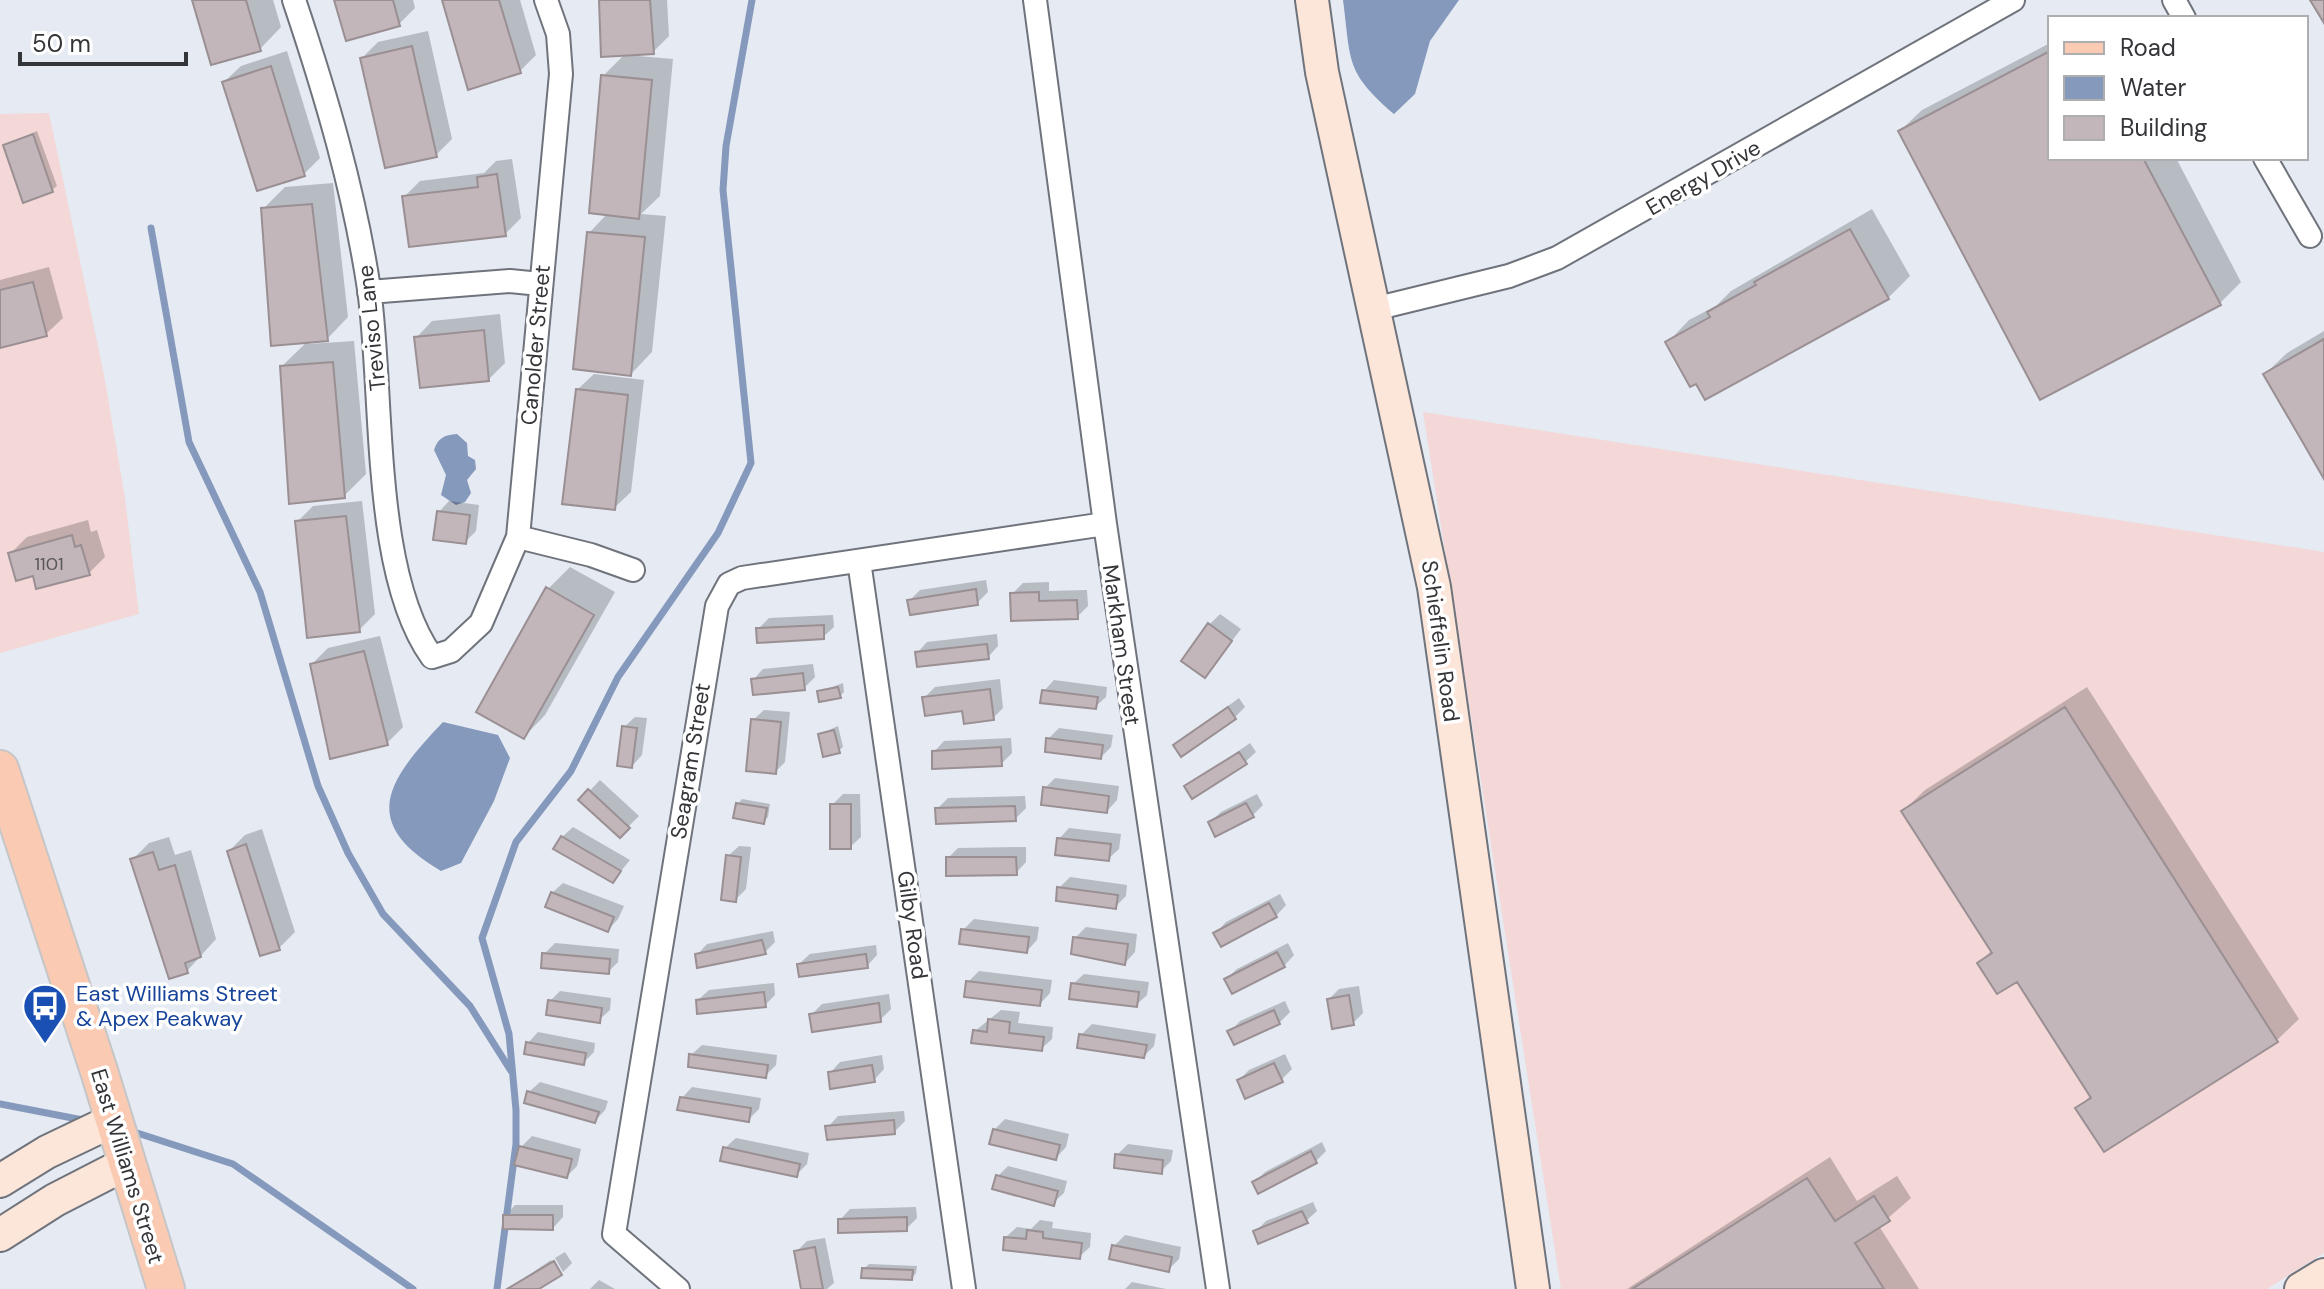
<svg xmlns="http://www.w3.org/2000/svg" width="2324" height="1289" font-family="'DM Sans',sans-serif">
<rect width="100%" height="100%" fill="#e5eaf3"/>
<path fill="#f3d8d7" d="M49,113L104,375L125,498L139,614L0,653V114Z
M1423,412L2324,552V1253L2267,1289H1561Z"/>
<path fill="#8599bc" d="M1343,0H1459L1430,41L1415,94L1394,114C1345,72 1351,61 1343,0Z
M457,434L467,443L468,456L475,460L476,469L467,480L471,493L465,502L456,505L441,495L446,475L434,450C438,438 444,435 457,434Z
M443,722L498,735L510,758L494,801L461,863L441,871C355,821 391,777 443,722Z"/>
<path fill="#0003" d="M194,0H273L281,27L260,49Z
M336,0H413L415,8L399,24Z
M444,0H520L536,55L520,71Z
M601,0H667L669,36L653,52L638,56L673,59L660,196L641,214L666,216L652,352L631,374L589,233L608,213L603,76L625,54Z
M428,31L452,139L436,155L362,58L378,42Z
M2050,43V158H2176L2241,282L2220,303L1900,131L1922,110Z
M287,51L320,158L304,174L224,82L241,66Z
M37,131L57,186L52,190L5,145Z
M512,159L521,218L505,234L404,197L420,181L484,173L496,161Z
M333,183L348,317L327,339L309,341V344L354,341L366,474L344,496L282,366L308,341L263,209L285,187Z
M1872,209L1910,276L1888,298L1668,342L1689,320L1716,306L1731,291Z
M49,267L63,318L46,334L0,346V280Z
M500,314L505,363L489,379L416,338L432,321Z
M2324,331V475L2265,374L2287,353Z
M594,374L644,380L631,492L614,508L577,390Z
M362,501L375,614L359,630L297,522L313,506Z
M449,501L479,505L476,531L465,542L439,512Z
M88,520L91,532L97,530L105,557L89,573L34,574L11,553L27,537Z
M570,567L615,592L545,715L524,737L548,589Z
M986,580L988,592L977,603L910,600L920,590Z
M1049,582V591L1087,590L1088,606L1077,617L1012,594L1023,583Z
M1220,614L1241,629L1205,676L1209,625Z
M833,615L834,627L823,637L758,629L769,618Z
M997,634L998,646L988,657L917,653L927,642Z
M380,636L403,727L387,743L312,664L328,648Z
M813,664L815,677L804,688L753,680L763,669Z
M1000,679L1003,708L993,718L924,698L935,687Z
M1054,680L1107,687L1106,697L1095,707L1044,691Z
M843,683L844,692L840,696L819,692Z
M2087,687L2299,1019L2277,1040L2104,1150L2078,1108L2091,1095L2018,979L1979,963L1992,950L1903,811L1925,790Z
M1239,698L1245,707L1235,717L1175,745Z
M764,710L790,712L785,762L775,772L753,720Z
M635,717L647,718L642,755L632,766L624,727Z
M838,726L843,747L838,751L820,734Z
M1059,728L1113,735L1111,747L1101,757L1048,739Z
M1011,738L1012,753L1001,764L934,752L944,741Z
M1250,743L1256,752L1245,762L1187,787Z
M1055,778L1119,786L1117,800L1107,811L1045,788Z
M600,780L639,816L620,835L581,800Z
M843,794H860L861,837L850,847L832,805Z
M1257,794L1263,805L1252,816L1210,822L1221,812Z
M1025,796L1026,808L1015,819L937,809L948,798Z
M742,799L770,804L768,817L763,822L738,804Z
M573,827L630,860L613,881L562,837Z
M1069,828L1121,834L1119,849L1108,859L1059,839Z
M262,829L295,932L279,948L229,851L245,835Z
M169,837L175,855L191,850L216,939L187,971L133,859L149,843Z
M739,846L751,847L746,889L735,900L728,856Z
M1026,847V862L1016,873L948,858L958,848Z
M1070,877L1127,885L1126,896L1115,907L1059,888Z
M563,883L624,906L618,919L608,930L552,893Z
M1280,894L1286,905L1276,916L1216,933L1226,922Z
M974,919L1039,927L1037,940L1027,951L963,930Z
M1086,927L1137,934L1135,952L1125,963L1075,938Z
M773,931L775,942L765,952L697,955L707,944Z
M555,943L619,949L618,962L608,972L544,954Z
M1288,943L1294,955L1284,966L1226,979L1237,969Z
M876,945L877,955L867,966L799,964L810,954Z
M979,971L1052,980L1050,993L1040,1004L968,982Z
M1084,974L1149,982L1147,995L1136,1005L1073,984Z
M774,983L775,995L765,1005L698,1000L709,990Z
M1359,986L1363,1013L1353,1023L1329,999L1339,989Z
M560,991L611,998L610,1010L599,1020L550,1001Z
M889,994L891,1009L880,1020L811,1015L822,1004Z
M1285,1001L1290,1012L1279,1023L1230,1032L1240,1021Z
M1001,1010L1020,1012L1018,1023L1053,1027L1052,1039L1041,1049L975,1031Z
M1092,1024L1156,1034L1154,1046L1144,1056L1081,1035Z
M538,1032L595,1043L594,1052L583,1063L528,1043Z
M702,1045L777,1055L776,1065L765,1076L691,1055Z
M1285,1054L1292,1069L1281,1080H1239L1249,1070Z
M882,1055L884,1069L874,1080L830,1073L840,1062Z
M540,1082L608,1101L605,1110L595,1121L529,1092Z
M692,1087L761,1098L759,1109L748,1120L682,1098Z
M904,1111L905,1121L894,1132L828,1127L838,1116Z
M1005,1119L1069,1134L1066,1147L1056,1158L994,1130Z
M532,1136L581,1149L577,1166L567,1176L521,1147Z
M736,1138L809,1153L807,1164L796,1175L725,1148Z
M1322,1142L1326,1151L1316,1161L1255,1182L1265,1172Z
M1128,1144L1173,1150L1171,1161L1161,1171L1117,1155Z
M1830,1157L1857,1201L1897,1176L1911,1198L1879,1226L1919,1289H1627Z
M1008,1166L1067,1181L1064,1193L1053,1203L998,1176Z
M1313,1202L1317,1211L1306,1221L1255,1232L1266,1221Z
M515,1205H563V1217L553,1228L505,1216Z
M916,1207L917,1218L906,1229L840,1220L850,1209Z
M1040,1220L1053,1222L1052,1228L1091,1233L1090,1247L1079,1257L1006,1237L1017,1227L1031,1229Z
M1125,1235L1181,1247L1179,1259L1168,1270L1114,1246Z
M825,1238L834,1283L827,1289H803L796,1252L807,1241Z
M565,1252L572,1263L563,1272L555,1258Z
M551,1260L559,1274L535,1289H508Z
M869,1264L917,1266L916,1273L912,1278L864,1269Z
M599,1280L615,1289H590Z
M1132,1282L1166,1289H1125Z"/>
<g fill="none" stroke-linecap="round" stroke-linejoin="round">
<path stroke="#8599bc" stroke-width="7" d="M151,228L189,442L260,592L318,786L348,853L383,914L470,1006L511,1071
M0,1104L88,1121
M131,1131L233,1164L413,1289
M497,1289L516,1144V1110L509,1034L482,938L516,842L571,771L618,677L718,533L751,463L723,190L726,146L752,0"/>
</g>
<path fill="#c2b6ba" stroke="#9a8f93" stroke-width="2" d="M192,0H246L261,51L211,65Z
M334,0H393L400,26L346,41Z
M442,0H499L521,73L468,90Z
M599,0H650L654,54L601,57Z
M2310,0H2324V23Z
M412,46L437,157L385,168L360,58Z
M2050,51V158H2143L2221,305L2040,400L1898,131Z
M271,66L305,176L257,191L222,82Z
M601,75L652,80L639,219L589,213Z
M33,134L53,192L23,203L3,145Z
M497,174L506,236L409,247L402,196L478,187L477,177Z
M312,204L328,341L271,346L261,208Z
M1850,229L1889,299L1705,400L1696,384L1690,387L1665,342L1710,317L1707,312L1756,285L1754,282Z
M587,232L645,237L631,376L573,369Z
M33,282L47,336L0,348V290Z
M484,330L489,381L420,388L414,337Z
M2324,339V479L2263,374Z
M333,362L345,498L289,504L280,366Z
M576,389L628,395L615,510L562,504Z
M437,511L470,515L466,544L433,540Z
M346,516L360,632L307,638L295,521Z
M72,535L75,547L81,545L90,575L36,589L33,576L16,581L8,553Z
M546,587L594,615L524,739L476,712Z
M976,589L978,605L910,615L907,600Z
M1039,592V601L1077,600L1078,619L1011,621L1010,593Z
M1208,623L1232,641L1205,678L1181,661Z
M824,625V639L757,643L756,628Z
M987,644L989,659L917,667L915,652Z
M364,651L388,745L330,759L310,664Z
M803,673L805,690L753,695L751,679Z
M838,687L841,698L819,702L817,691Z
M990,689L994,720L964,724L962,711L925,716L922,697Z
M1042,690L1098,697L1096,709L1040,703Z
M1228,707L1236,719L1181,757L1173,745Z
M2065,707L2278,1042L2104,1152L2075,1108L2091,1098L2017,982L1997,994L1977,963L1992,953L1901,811Z
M751,719L781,722L776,774L746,771Z
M622,726L637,728L632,768L617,766Z
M834,730L840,753L823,757L818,734Z
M1046,738L1103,745L1101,759L1045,752Z
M1001,747L1002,766L932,769V751Z
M1239,752L1247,764L1192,799L1184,786Z
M1043,787L1109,796L1107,813L1041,805Z
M588,789L630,828L620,838L578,800Z
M736,803L767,808L764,824L733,818Z
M1246,803L1254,817L1215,837L1208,822Z
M830,804H851V849H830Z
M1015,806L1016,821L936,824L935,808Z
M561,836L621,871L613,883L553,849Z
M1057,838L1111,844L1109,861L1055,855Z
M246,844L280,950L260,956L227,851Z
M153,852L159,870L175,865L201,957L185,963L188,973L169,979L130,859Z
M726,855L741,857L736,902L721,900Z
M946,857H1016L1017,875L946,876Z
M1057,887L1118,895L1116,909L1056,901Z
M551,892L614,917L608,932L545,907Z
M1269,903L1277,917L1221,947L1213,933Z
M961,929L1029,937L1027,953L959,944Z
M1073,937L1128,944L1125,965L1071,954Z
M762,940L766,954L697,968L695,954Z
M1277,952L1285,967L1232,994L1224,979Z
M542,953L610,959L609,974L541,968Z
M866,954L868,968L799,977L797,964Z
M966,981L1042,990L1040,1006L964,997Z
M1071,983L1139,992L1137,1007L1069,999Z
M764,992L766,1007L697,1014L696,1000Z
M1349,995L1354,1025L1332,1029L1327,999Z
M548,1000L602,1008L600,1023L546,1015Z
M879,1003L881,1022L812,1032L809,1014Z
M1274,1010L1280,1024L1234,1045L1227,1031Z
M988,1019L1010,1022L1009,1033L1044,1037L1042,1051L971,1043L973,1030L987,1032Z
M1079,1034L1147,1045L1144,1058L1077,1048Z
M526,1042L586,1053L584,1065L524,1054Z
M689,1054L768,1065L766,1078L688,1067Z
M1274,1063L1283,1082L1245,1099L1237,1080Z
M872,1065L875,1082L830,1089L828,1072Z
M527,1091L599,1112L595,1123L524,1103Z
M680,1097L751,1108L749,1122L677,1110Z
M894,1120L895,1134L827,1140L825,1126Z
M993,1129L1060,1145L1056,1160L989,1144Z
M519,1146L572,1159L567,1178L514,1165Z
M723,1147L800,1164L797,1177L720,1161Z
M1311,1151L1317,1163L1258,1194L1252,1182Z
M1115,1154L1163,1160L1162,1174L1114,1168Z
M996,1175L1058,1191L1054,1206L992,1189Z
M1807,1178L1835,1221L1874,1196L1890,1221L1855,1243L1884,1289H1632Z
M1302,1211L1308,1223L1258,1244L1253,1231Z
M503,1215H553V1230L503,1229Z
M907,1217V1231L838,1233V1219Z
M1027,1230L1043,1232V1238L1082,1243L1080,1259L1003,1250L1004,1237L1026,1239Z
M1112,1245L1172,1257L1169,1272L1109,1259Z
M815,1247L823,1289H801L794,1251Z
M554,1261L562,1275L539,1289H507Z
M862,1268L913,1270L912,1280L861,1278Z"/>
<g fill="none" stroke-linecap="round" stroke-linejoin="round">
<g stroke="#6f737b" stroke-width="26">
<path id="street" d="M294,0C326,95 354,190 369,289C384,394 371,572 432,657L451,651L481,623L518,537L561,74L558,34L546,0
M1035,0L1105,524L1218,1289
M2174,0L2184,18
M2265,158L2310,236
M369,292L510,281L540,284
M1374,309L1509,276L1557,258L2013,0
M518,537L591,555L633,570
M859,561L964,1289
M678,1289L614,1234L717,606L729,584L742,578L1105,524"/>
</g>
<g stroke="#6f737b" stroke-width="36">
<path id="secondary" d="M1312,0L1322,72L1434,587L1533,1289
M0,1181L47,1152L114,1120
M0,1235L55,1200L127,1163
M2301,1289L2324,1275"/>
</g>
<g stroke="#c6c6c8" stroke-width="40">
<path id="primary" d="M0,769L99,1071L166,1289"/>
</g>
<use href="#street" stroke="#fff" stroke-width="22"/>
<use href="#secondary" stroke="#fce5d9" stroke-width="32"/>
<use href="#primary" stroke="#facbb2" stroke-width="36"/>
</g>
<defs>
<g id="bus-pin" transform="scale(2.3)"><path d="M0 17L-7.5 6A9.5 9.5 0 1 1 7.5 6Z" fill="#1a4fb4" stroke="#fff"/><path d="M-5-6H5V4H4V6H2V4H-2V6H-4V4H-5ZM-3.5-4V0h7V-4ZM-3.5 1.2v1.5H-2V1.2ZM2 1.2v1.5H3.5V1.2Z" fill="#fff"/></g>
</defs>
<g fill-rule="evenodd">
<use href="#bus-pin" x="45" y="1006"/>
</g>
<g text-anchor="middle" stroke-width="7" stroke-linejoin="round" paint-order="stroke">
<g font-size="18" fill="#585559">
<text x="49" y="570">1101</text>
</g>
<g font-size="22" fill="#343539" stroke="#fff">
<text transform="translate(1703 177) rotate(-30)" y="8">Energy Drive</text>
<text transform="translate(371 328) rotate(-96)" y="8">Treviso Lane</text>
<text transform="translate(535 345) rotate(-85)" y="8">Canolder Street</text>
<text transform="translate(1441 641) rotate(82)" y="8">Schieffelin Road</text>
<text transform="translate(1122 645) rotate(82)" y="8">Markham Street</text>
<text transform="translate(690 761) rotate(-81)" y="8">Seagram Street</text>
<text transform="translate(913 925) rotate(82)" y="8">Gilby Road</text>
<text transform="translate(128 1166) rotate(73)" y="8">East Williams Street</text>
</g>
<g font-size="22" fill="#164399" stroke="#fff" text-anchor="start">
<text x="76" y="1001">East Williams Street<tspan x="76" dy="25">&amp; Apex Peakway</tspan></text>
</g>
</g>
<rect x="2048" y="16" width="260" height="144" fill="#ffffff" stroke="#aeaeb0" stroke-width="2"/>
<rect x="2064" y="42" width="40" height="12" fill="#facbb2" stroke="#aeaeb0" stroke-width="2"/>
<text x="2120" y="56" font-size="24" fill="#343539">Road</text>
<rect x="2064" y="76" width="40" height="24" fill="#8599bc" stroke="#aeaeb0" stroke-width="2"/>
<text x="2120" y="96" font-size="24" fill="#343539">Water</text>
<rect x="2064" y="116" width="40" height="24" fill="#c2b6ba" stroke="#aeaeb0" stroke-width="2"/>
<text x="2120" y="136" font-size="24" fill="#343539">Building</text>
<path d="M20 52v12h166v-12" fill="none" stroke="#343539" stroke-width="4"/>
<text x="32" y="52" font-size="24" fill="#343539" stroke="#ffffff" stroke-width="6" paint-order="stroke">50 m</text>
</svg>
